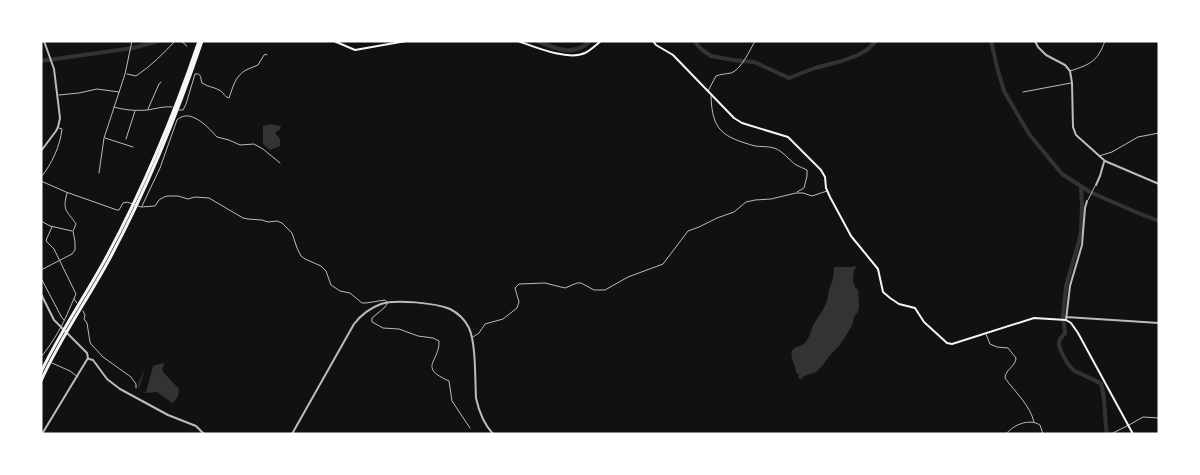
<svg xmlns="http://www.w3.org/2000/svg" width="1200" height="475" font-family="'Alegreya Sans',sans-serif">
<rect width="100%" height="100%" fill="#111"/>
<path fill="#333" d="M270,124L280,126L281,127L280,129L275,133L280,139V146L270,150L263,144V126Z
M855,266L856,268L854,270L853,281L855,287L858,290L859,305L858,312L854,317L852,326L840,345L829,356L823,365L816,372L804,376L801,379L798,378L799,374L796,373C797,366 789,359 792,351C794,346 801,347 805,343C810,337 811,329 815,322C819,315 824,309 827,301C828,298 828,294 829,290C832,281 834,278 834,267H852Z
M163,363L164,364L162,370L164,373L179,389L178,396L173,403H172L157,392L145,393L139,390L138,385L143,372L142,371L144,372L139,388V390L144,392H146L153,366Z"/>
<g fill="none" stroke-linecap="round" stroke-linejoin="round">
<path stroke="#333" stroke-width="4" d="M537,41C556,49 574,57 590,41
M694,41L701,49L711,56L733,60L754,62L789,78L815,68L842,61L858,55L868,49L876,41
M991,41L997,67L1004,91L1029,134L1062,174L1090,192L1138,213L1159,221
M41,61L133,48L158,41
M1081,186L1082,205L1081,232L1079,241L1066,286L1063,316L1065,333C1063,336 1059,339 1059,343C1059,350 1069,368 1075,371C1084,376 1093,378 1101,384C1106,397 1104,418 1107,434"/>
<path stroke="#bcbcbc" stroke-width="1" d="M181,41L187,46
M1070,71C1091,64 1097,62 1105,41
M127,74L136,76C151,66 163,54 175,41
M708,91L716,76C721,74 726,74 731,73C741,70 750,50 755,41
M1023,92L1071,83
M59,95L79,93L97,89L119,92
M711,96C712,131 723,137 755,146C761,147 768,146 774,148C783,151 789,160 796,165C800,167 803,168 807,170V176L804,188L797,192
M114,107C125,110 135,111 147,110C155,109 163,106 172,107
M148,109L159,84L161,82
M179,110H183L186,104L195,74C202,73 200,78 202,83C208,87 214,87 219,90C224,92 223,96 229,98C233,87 235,76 246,70C250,68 254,67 258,65L264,55L266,54L267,55
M105,138L133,147
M126,139L135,111
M1099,156L1112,152L1138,137L1159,133
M99,173L104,138L125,74L132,41
M41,177C52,164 60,146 62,129L59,128
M41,181L66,192L117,210H119L123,203L127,202L141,207L155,206L159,200L164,197L168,196H178L188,199L195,197L209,198L243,218L248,219L262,220L268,222L277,221L282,223L292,233L297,248L301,256L305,259L321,266L326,271L331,285L340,291L350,293L362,303H366L385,300L387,302V304L384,308L372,318V322L383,328L399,329L418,336L433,338L439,341C440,362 417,367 449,381L452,401L470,428
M1088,200L1095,186
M142,206L160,168L177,120C190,107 209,128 217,137L229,140L240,145L254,144L263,149L280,163
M41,221L50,226L72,231
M41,270L72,254L75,250V242L73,231L76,224C67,210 62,212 67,193
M41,278L62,318L64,320
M74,299L77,303
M83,311L85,315L84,319L87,323L90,342L91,344L103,357L131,377L136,384V388
M986,334L990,344L997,347L1008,348L1016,358C1016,366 1005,370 1005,378C1015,392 1030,405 1034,422
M473,337L479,333L485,324L503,319L517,308L519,302L515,288L519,284L545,283L565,288L577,283H581L594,290H605L628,277L663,264L688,231L699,227L717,218L734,212L746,202L755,200L771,199L796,193H803L812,196L827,191
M41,357C47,350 52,342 57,334C65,321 70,307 76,294L54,249L46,241L47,238L52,227
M52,363L70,371L78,377
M1006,434C1013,425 1029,418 1040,425L1043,434
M1111,434L1129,425L1143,417L1159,418"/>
<path stroke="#bcbcbc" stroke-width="2" d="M1035,41L1038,47L1046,55L1065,65L1070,71L1072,83L1073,127L1076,135L1105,161L1159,184
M41,151L56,131L58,127L60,118L54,69L44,41
M1096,185L1100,176L1104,162
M41,294L54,320L87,353L88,358L42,434
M1066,317L1159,323
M1066,320L1070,286L1082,245L1085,208L1087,201
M89,359L93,360L107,379L120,389L168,415L196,426L204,434
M292,434L354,324C361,315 370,308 381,304C395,299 436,303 450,309C458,313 465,320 469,328C476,343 475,380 476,398C479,412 483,423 493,434"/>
<path stroke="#f5f5f5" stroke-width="2" d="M334,41L355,50L406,41
M518,41C535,47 568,61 585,53C591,50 596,45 601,41
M653,41L656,45L673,55L734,118L742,123L788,137L821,170L825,177L826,188L830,197L851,236L878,269L883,292L890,298L899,304L915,308L924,322L947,343L952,344L1034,318L1066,320L1071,323L1078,333L1133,434"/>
<path stroke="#f5f5f5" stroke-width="3" d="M41,372C60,332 86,295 107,256C144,187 174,115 199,41
M41,381C60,338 88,299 110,258C147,189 177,115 202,41"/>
</g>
<rect width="1200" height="475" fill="none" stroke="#ffffff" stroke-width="85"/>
</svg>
